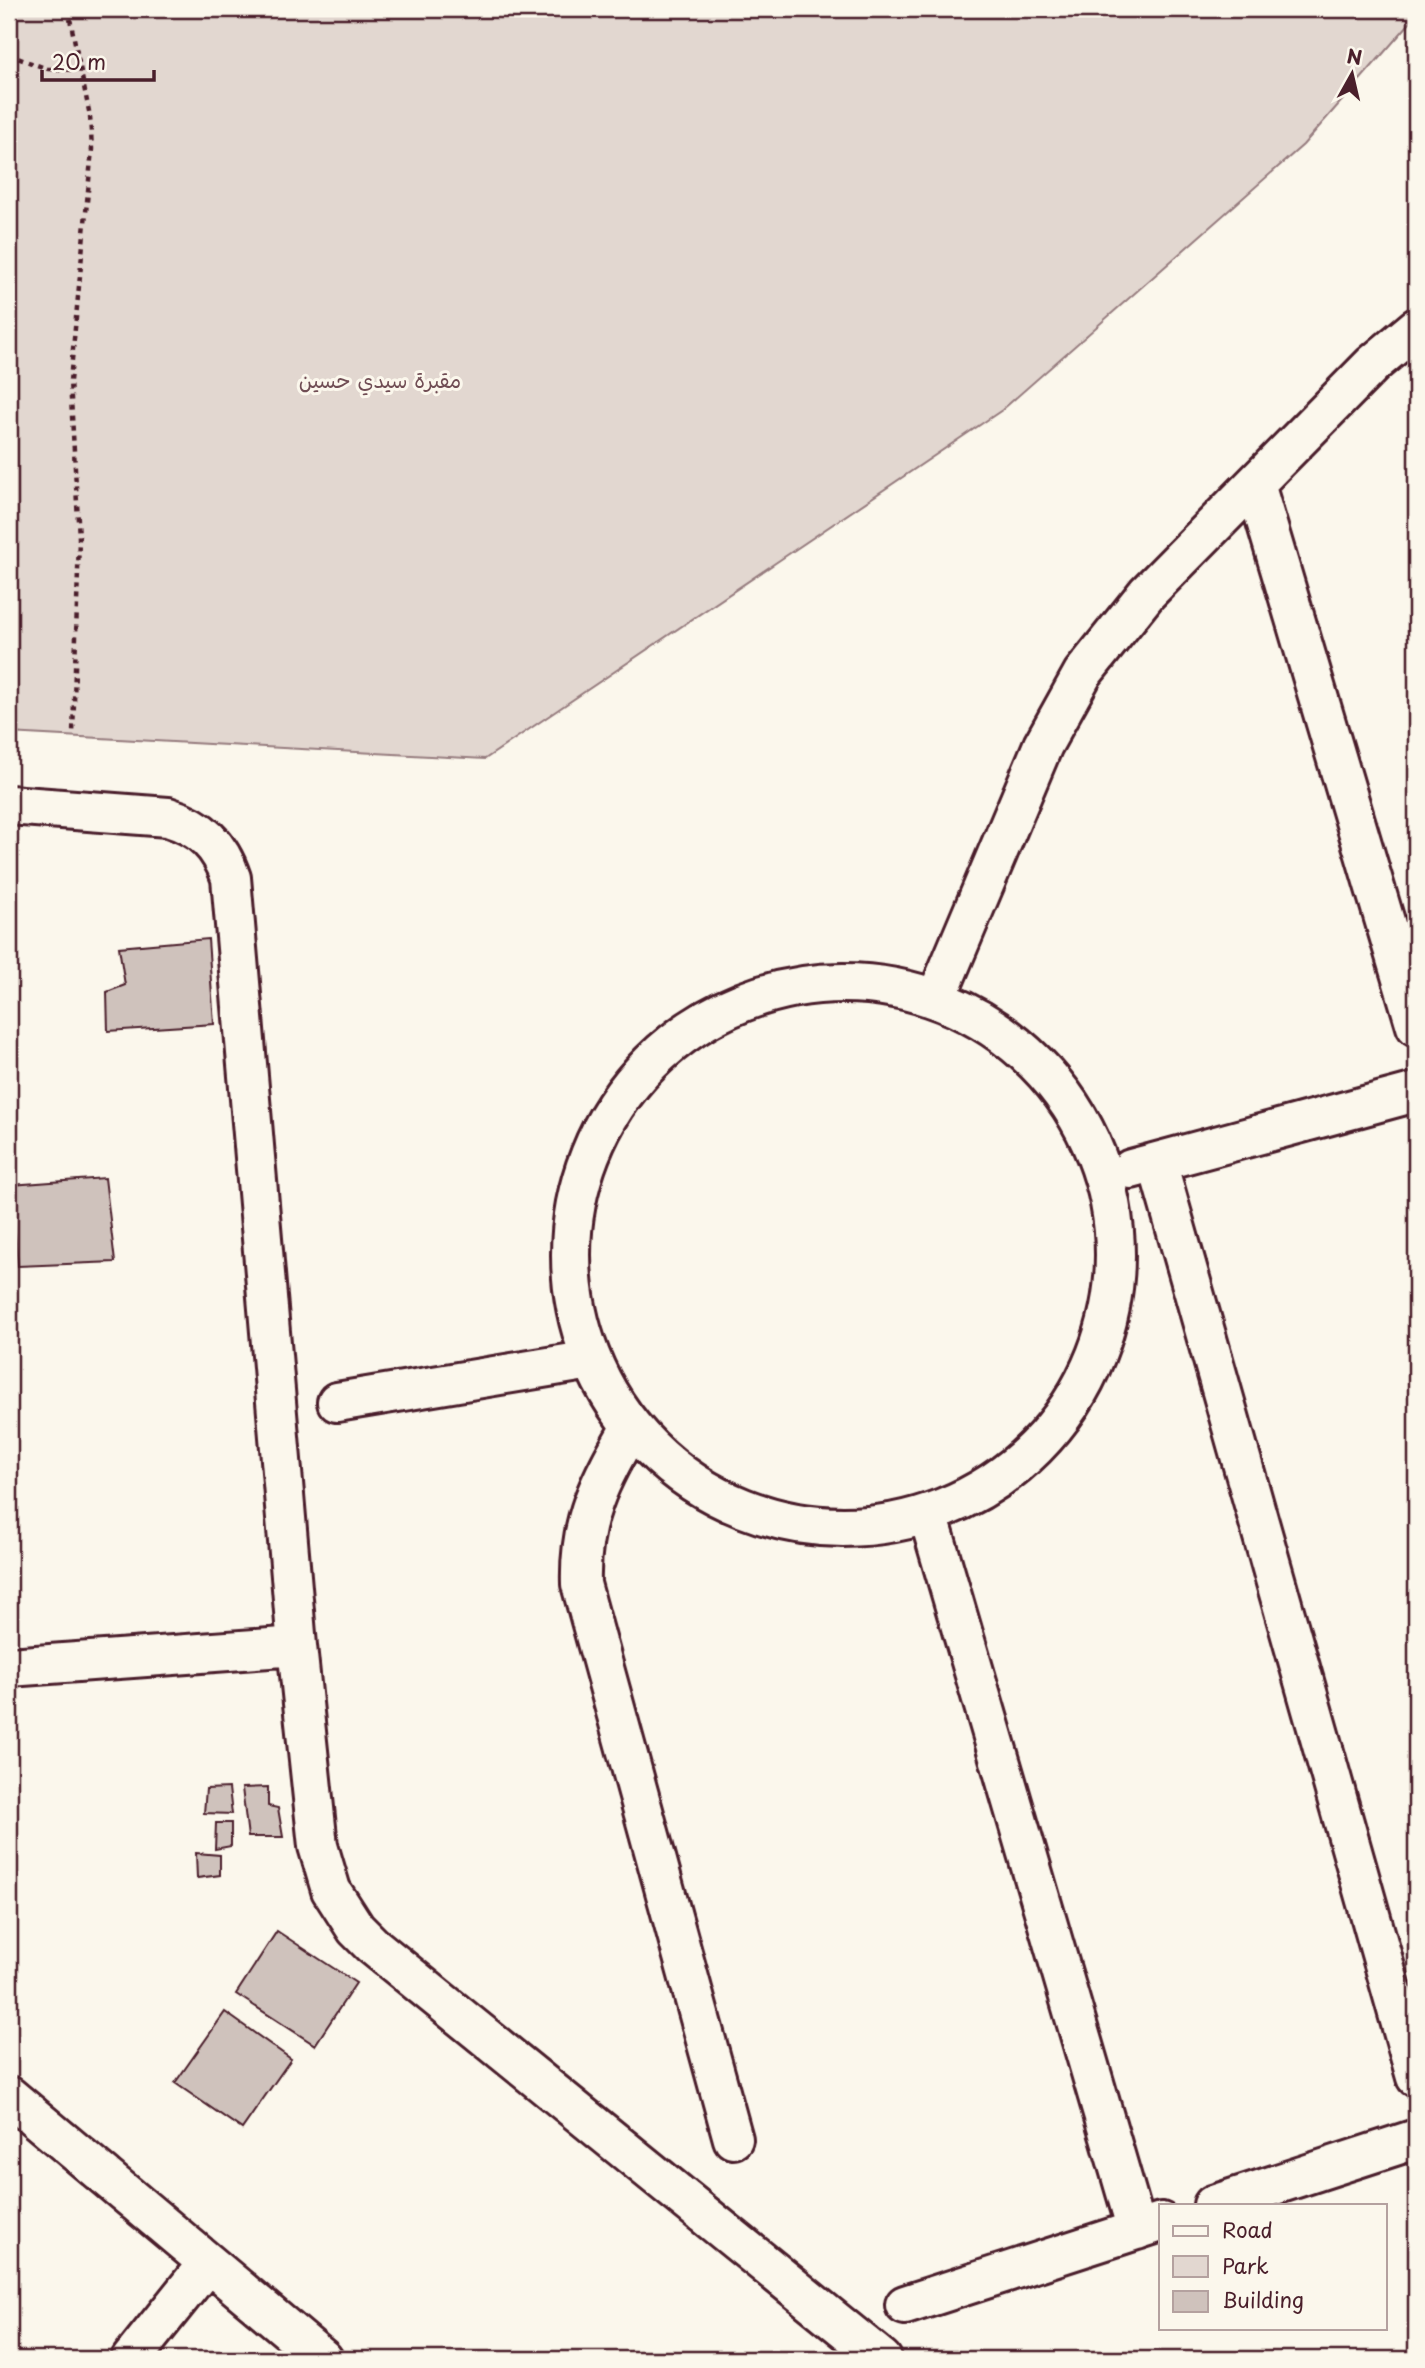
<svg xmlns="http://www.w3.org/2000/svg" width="1425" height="2368" font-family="'Playpen Sans','Playpen Sans Arabic',sans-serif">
<rect width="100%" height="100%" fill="#fbf7ec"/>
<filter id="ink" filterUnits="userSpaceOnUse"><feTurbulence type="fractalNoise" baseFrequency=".0143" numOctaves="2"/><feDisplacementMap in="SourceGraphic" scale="14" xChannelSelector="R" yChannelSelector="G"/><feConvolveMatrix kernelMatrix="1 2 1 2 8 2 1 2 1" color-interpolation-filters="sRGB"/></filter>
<g filter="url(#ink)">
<path fill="#e2d7d0" stroke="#967b7e" stroke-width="2" d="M9,9H1416V16L1303,145L1002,410L485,759L9,733Z"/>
<path fill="#cfc2bc" stroke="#4a1f2b" stroke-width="2" d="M208,939L214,1024L108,1031L107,992L125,985L119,947Z
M105,1178L115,1262L18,1266L11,1185Z
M268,1787V1806L278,1808L283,1837H248L242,1788Z
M229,1788L232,1814L204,1813L206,1789Z
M216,1823H231V1846L215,1849Z
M196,1853L220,1855V1875L197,1878Z
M277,1931L356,1983L315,2045L236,1994Z
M225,2012L291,2059L242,2129L175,2083Z"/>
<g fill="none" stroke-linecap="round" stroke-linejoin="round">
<g stroke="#4a1f2b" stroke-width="44">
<path id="minor" d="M1255,484L1416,1026
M9,805L168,817C201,827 220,845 231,878L297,1646L318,1846L331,1890L356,1929L372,1945L882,2359
M571 1255a272 272 0 1 1 544 0a272 272 0 1 1-544 0Z
M936,999L1043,745L1083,673L1147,593L1373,364L1416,328
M1157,1162L1416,2077
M1131,1169L1416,1092
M337,1402L591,1360
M631,1427C600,1481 579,1519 581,1584L733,2139
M928,1514L1137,2230
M9,1667L297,1646
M9,2096L323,2359
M1213,2205L1416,2139
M905,2305L1161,2222
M131,2359L207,2264"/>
</g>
<path stroke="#4a1f2b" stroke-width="4.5" stroke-dasharray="5 5" stroke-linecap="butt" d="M68,9L90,116L92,149L70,381L79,538L73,734
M9,55L48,69L80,70"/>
<use href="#minor" stroke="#fbf7ec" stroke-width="38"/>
</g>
</g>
<g text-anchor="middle" stroke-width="6" stroke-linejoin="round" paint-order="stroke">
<g font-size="21" fill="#704d54" stroke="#fbf7ec">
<text x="380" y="388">مقبرة سيدي حسين</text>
</g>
</g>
<rect width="1425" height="2368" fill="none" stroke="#fbf7ec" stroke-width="35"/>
<rect x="18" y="18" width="1390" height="2333" fill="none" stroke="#4a1f2b" stroke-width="2.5" filter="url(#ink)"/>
<rect x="1159" y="2204" width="228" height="126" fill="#fbf7ec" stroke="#b4a19f" stroke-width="2"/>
<rect x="1173" y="2226" width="35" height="10" fill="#fbf7ec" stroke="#b4a19f" stroke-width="2"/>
<text x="1222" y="2238" font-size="21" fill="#4a1f2b">Road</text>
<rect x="1173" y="2256" width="35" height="21" fill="#e2d7d0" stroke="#b4a19f" stroke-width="2"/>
<text x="1222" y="2274" font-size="21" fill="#4a1f2b">Park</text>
<rect x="1173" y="2291" width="35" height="21" fill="#cfc2bc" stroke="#b4a19f" stroke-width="2"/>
<text x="1222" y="2308" font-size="21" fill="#4a1f2b">Building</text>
<g transform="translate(1352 74) rotate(8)" stroke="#fbf7ec" stroke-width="5" paint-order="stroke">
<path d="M0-5L12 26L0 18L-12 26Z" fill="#4a1f2b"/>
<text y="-10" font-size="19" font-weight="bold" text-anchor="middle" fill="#4a1f2b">N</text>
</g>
<path d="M42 70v10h112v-10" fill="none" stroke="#4a1f2b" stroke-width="3.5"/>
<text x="52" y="70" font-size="21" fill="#4a1f2b" stroke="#fbf7ec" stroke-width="5" paint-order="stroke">20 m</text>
</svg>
